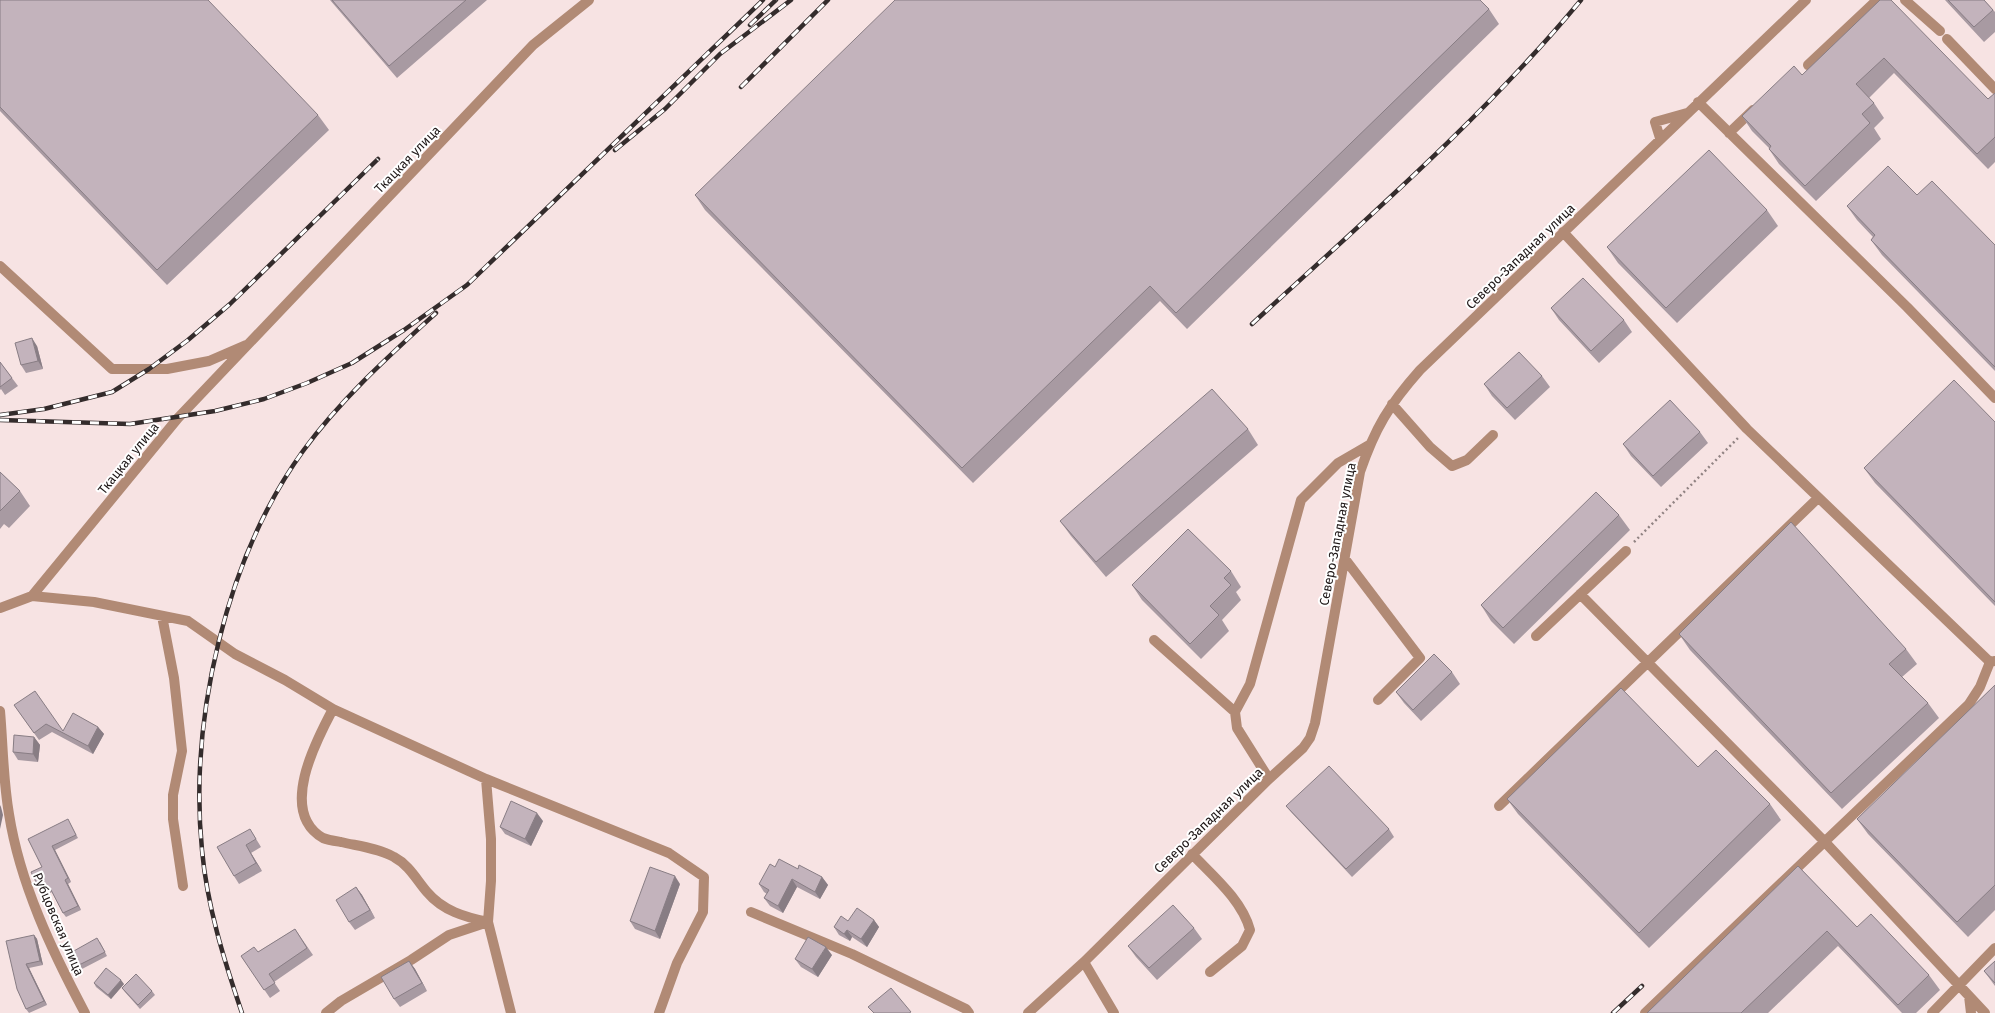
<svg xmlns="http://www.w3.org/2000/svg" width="1995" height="1013" font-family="'Fira Sans',sans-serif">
<rect width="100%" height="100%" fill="#f7e3e3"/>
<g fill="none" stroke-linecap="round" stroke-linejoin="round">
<path stroke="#928484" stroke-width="2.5" stroke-dasharray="2 3" stroke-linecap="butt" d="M1634,542L1738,438"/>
<path stroke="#b18a75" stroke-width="10" d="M1905,0L1940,31
M1947,39L1995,89
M1808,65L1877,0
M1698,102L1907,307L1995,398
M1729,133L1753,110
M1660,138L1655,122L1687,113
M1563,232L1747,429L1990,662L1995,661
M0,266L112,369H167L209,361L246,345
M1392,404L1430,447L1452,466L1467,460L1493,435
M1345,559L1420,658L1378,700
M1580,594L1824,841L1985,1013
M32,596L178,418L533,45L589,0
M0,608L32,596L94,602L188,621L235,654L285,680L333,709L486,779L669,853L704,877L703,912L677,963L659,1013
M162,616L174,678L182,751L173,795V819L183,886
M1536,636L1626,551
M1154,640L1235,712
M333,709C316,741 278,812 323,838C328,840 335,841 341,842C358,846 378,848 394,857C409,865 416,879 427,892C443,911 465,917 488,922
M0,711C3,745 3,780 9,814C20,884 52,951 85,1013
M486,779L491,839V881L488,922L511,1013
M1269,779L1237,728L1235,712L1250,684L1301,500L1338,463L1369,445
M1499,806L1818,498
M1192,854C1213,876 1242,900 1250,930L1242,946L1210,972
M751,912L852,954L966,1009L969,1013
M1084,962L1114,1013
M1969,996L1971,1013
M326,1013L341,1001L411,960L449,935L488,922
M1028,1013L1084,962L1269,779L1303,748L1310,738L1315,723L1360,472C1375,428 1389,405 1420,370L1806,0
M1645,1013L1969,704L1980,687L1990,662
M1932,1013L1995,948"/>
<g stroke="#342c2c" stroke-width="4.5">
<path id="rail" d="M750,25L776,0
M741,87L828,0
M615,150L665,109L720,54L791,0
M1252,324C1365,220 1482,119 1581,0
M0,415L44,409L112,392L149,369L188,340L230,304L378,159
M0,420L130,424L215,411L264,399L307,383L352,363L404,330L467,285L763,0
M242,1013C224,960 207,906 202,850C189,719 226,558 303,451C341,399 389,356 436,313
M1613,1013L1642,986"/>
</g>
<use href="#rail" stroke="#fff" stroke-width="3" stroke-dasharray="9" stroke-linecap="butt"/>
</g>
<path fill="#a89aa2" d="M0,0L318,115L329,130L167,285L0,111Z
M330,0H487L397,78Z
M1880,0L1988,99L1995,93V162L1988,169L1894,73L1869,98L1874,103L1884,118L1874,128L1881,139L1816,201L1779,164L1769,149V148L1752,131L1742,116L1802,75Z
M1945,0H1984L1995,12V32L1984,42Z
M1489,9L1499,24L1187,329L1160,301L973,483L705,210L695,195Z
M1917,195L1995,245V371L1882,255L1871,240L1873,237L1857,220L1847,206Z
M1767,210L1778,226L1677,323L1618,263L1607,247Z
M1551,308L1624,320L1632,332L1599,363L1559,320Z
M37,346L43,369L26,373L21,365Z
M0,362L18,386L5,395L1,389L0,390Z
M1542,376L1550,387L1515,420L1492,396L1484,384Z
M1995,422V606L1875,483L1864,468Z
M1248,429L1258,445L1106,577L1071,536L1060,521Z
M1700,432L1708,443L1661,487L1631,456L1623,444Z
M0,472L20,491L30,506L9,528L4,524L0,529Z
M1619,515L1630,530L1514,644L1491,621L1481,605Z
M1231,571L1241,587L1236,592L1241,600L1222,620L1229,631L1201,659L1142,600L1132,585Z
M1679,634L1906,649L1917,664L1902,677L1928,703L1939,718L1842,809L1690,650Z
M1452,672L1460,684L1421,721L1404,703L1396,692Z
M1995,685V910L1968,937L1868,834L1857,819Z
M14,705L63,731L98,727L104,734L93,754L52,732L39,740Z
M34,737L40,745L38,762L18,760L13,752Z
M1698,767L1770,804L1781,820L1649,948L1518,814L1507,799Z
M1286,806L1389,829L1394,837L1352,877L1292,813Z
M543,821L531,846L505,834L500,827Z
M70,823L78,838L55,850L71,882L68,884L81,910L66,917L63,913L52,892L44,896L41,892L42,867L28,839Z
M250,829L261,847L251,853L262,871L239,884L234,876Z
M1798,866L1857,927L1929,975L1940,990L1916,1013H1902L1838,946L1768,1013H1647Z
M775,867L798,869L822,877L828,885L820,899L797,887L783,913L770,906L764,898L767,894L764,892L759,884Z
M680,884L660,939L635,929L630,921Z
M356,887L362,895L375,918L355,930L349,922Z
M874,920L879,927L867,947L852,937L850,941L839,935L834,927L848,921Z
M1194,928L1202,939L1157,980L1136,957L1128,946Z
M295,929L313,955L274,982L280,991L270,998L241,956L258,952Z
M34,935L37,939L43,965L29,968L47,1005L29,1013L26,1009L17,989Z
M100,942L107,956L82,969L79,965Z
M832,955L818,977L801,967L795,959Z
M409,961L415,969L427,991L400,1007L394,999Z
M1995,961V986L1984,971Z
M94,983L124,984L111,999L96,987Z
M122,988L152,991L155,995L140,1009L125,992Z"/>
<path fill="#887d84" d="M32,338L37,346L43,369L38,361Z
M98,727L104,734L93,754L88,746Z
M34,737L40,745L38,762L33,754Z
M0,805L1,807L3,815L0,829Z
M537,813L543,821L531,846L525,839Z
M246,845L251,853L262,871L256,863Z
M52,846L55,850L71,882L68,878Z
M675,876L680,884L660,939L655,931Z
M822,877L828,885L820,899L815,892Z
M792,879L797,887L783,913L778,906Z
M65,880L68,884L81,910L78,906Z
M356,887L362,895L375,918L370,910Z
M874,920L879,927L867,947L861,939Z
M847,930L852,937L850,941L844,934Z
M34,935L37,939L43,965L40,961Z
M826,947L832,955L818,977L812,969Z
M409,961L415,969L427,991L422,983Z
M26,964L29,968L47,1005L44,1001Z
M121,980L124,984L111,999L108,995Z"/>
<path fill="#c3b3bc" stroke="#887d84" d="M0,0H208L318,115L157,270L0,107Z
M332,0H466L389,66Z
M895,0H1480L1489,9L1176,313L1150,286L962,468L695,195Z
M1880,0H1891L1988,99L1995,93V137L1977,154L1884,58L1856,84L1874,103L1862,114L1870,123L1805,186L1769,149L1771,146L1742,116L1794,66L1802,75Z
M1948,0H1984L1993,10L1974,27Z
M1709,150L1767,210L1666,308L1607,247Z
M1888,166L1917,195L1932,181L1995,245V367L1871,240L1875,235L1847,206Z
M1583,278L1624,320L1591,351L1551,308Z
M32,338L38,361L21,365L15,343Z
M1519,352L1542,376L1507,408L1484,384Z
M0,362L12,378L0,387Z
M1954,380L1995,422V602L1864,468Z
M1212,389L1248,429L1096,562L1060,521Z
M1670,400L1700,432L1653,476L1623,444Z
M0,472L20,491L0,511Z
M1596,492L1619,515L1503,628L1481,605Z
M1791,522L1906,649L1889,664L1928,703L1831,793L1679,634Z
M1188,529L1231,571L1224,578L1231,585L1210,606L1219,615L1190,644L1132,585Z
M1434,654L1452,672L1413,710L1396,692Z
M1995,685V885L1957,922L1857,819Z
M1621,688L1698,767L1716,750L1770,804L1639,933L1507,799Z
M35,691L63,731L73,713L98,727L88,746L46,724L34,733L14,705Z
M14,735L34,737L33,754L13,752Z
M1329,766L1389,829L1346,869L1286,806Z
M511,801L537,813L525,839L500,827Z
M68,819L76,835L52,846L68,878L65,880L78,906L63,913L50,888L41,892L31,872L42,867L28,839Z
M250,829L256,839L246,845L256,863L234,876L217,847Z
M779,859L798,869L799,865L822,877L815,892L792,879L778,906L764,898L769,890L759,884L770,864L775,867Z
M1798,866L1857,927L1871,914L1929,975L1898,1005L1827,931L1741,1013H1647Z
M650,867L675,876L655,931L630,921Z
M356,887L370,910L349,922L336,900Z
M1173,905L1194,928L1149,968L1128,946Z
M857,908L874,920L861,939L847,930L844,934L834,927L841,916L848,921Z
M295,929L307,948L269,974L275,983L264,990L241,956L254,947L258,952Z
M34,935L40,961L26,964L44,1001L26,1009L17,989L6,941Z
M808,937L826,947L812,969L795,959Z
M97,938L105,952L79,965L72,952Z
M409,961L422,983L394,999L381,977Z
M1995,961V983L1984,971Z
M106,968L121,980L108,995L94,983Z
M136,974L152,991L138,1005L122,988Z
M891,988L911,1012L909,1013H874L868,1007Z"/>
<g text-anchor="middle" stroke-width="4" stroke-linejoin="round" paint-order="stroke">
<g font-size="13" fill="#1e1717" stroke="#fff">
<text transform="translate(407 159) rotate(-46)" y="5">Ткацкая улица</text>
<text transform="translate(1520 256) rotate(-44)" y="5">Северо-Западная улица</text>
<text transform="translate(128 458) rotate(-51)" y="5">Ткацкая улица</text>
<text transform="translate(1337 534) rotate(-79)" y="5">Северо-Западная улица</text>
<text transform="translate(1208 820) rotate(-44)" y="5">Северо-Западная улица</text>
<text transform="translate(59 924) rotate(67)" y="5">Рубцовская улица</text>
</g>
</g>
</svg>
